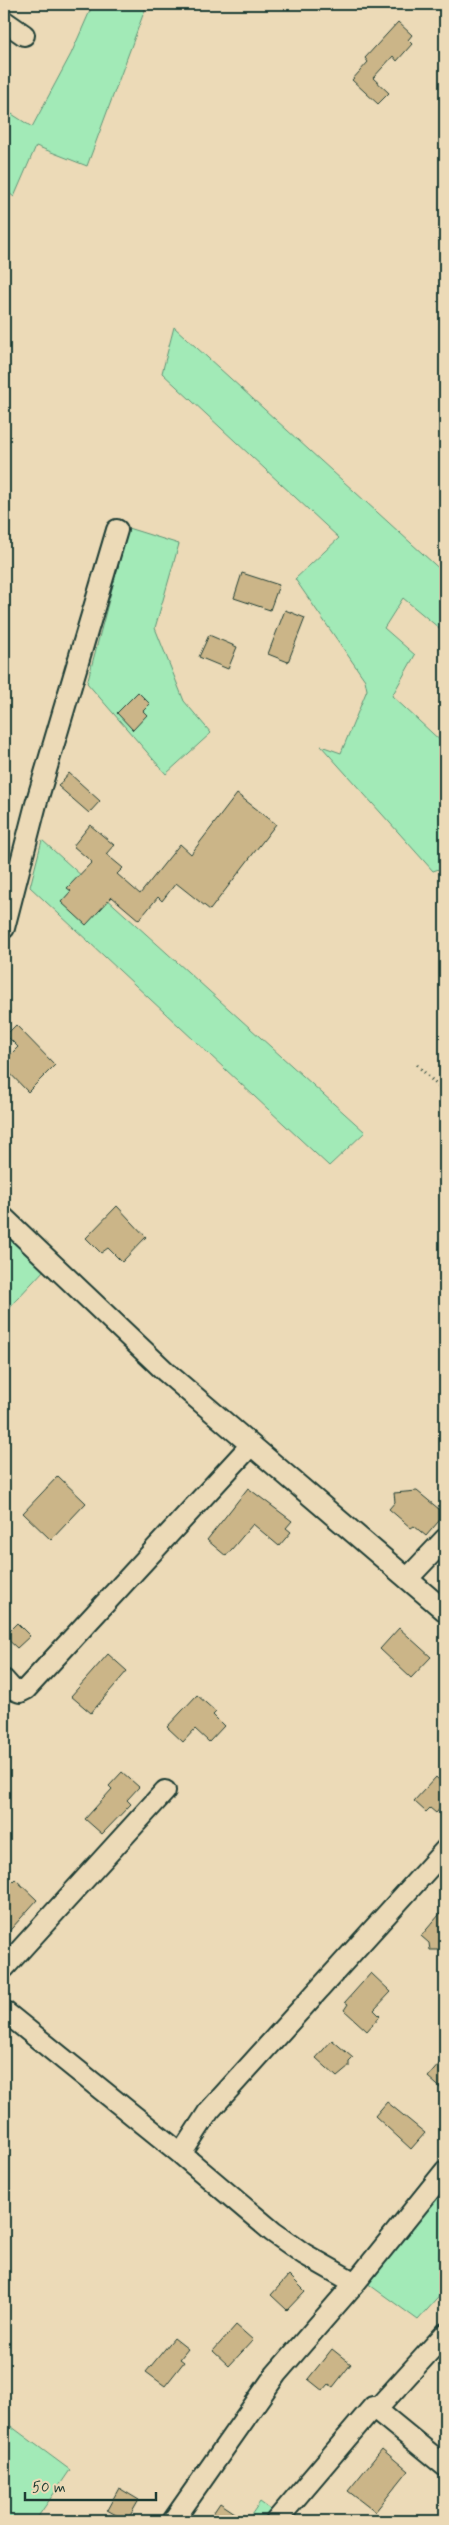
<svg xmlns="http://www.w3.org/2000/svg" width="449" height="2525" font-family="Mynerve,sans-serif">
<rect width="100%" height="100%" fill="#ecdab7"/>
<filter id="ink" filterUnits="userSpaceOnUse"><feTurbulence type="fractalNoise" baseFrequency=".02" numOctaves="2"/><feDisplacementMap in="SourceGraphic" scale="10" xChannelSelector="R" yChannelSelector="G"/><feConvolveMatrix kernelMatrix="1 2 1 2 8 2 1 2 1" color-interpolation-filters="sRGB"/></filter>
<g filter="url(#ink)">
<path fill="#a2eab7" stroke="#609476" d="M93,4H147L87,166L36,146L14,197L4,189V109L32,127L71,54Z
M174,327L445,574V633L403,598L384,628L415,655L392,696L445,745V867L433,871L321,746L341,753L367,690L365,680L295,579L339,538L162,373Z
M128,528L179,544L155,628L184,701L211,733L166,774L87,683Z
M42,840L365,1132L329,1166L30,887Z
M4,1231L45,1269L4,1313Z
M445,2184V2290L418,2320L367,2283Z
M4,2421L70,2470L35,2521H4Z
M260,2502L275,2513L269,2521H247Z"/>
<path fill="#cbb588" stroke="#1f3d34" d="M398,22L412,35L408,40L412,44L397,61L393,56L373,78L389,93L378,104L352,80L368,62L365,58Z
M242,573L279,585L270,610L234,598Z
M285,610L305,618L288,662L268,654Z
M209,635L237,647L228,669L199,657Z
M138,692L150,704L143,711L147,715L133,730L117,713Z
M69,773L100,801L89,813L58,786Z
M237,794L276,824L210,910L176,883L162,901L158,897L139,920L112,897L86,925L61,902L71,891L67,888L92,862L73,846L90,825L114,845L106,854L123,868L117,874L140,894L180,844L191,854Z
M16,1025L55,1065L28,1092L4,1067V1061L18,1047L6,1035Z
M117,1206L146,1237L122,1262L108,1248L101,1253L86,1238Z
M58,1476L86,1503L51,1540L23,1513Z
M248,1488L292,1521L286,1528L291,1532L279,1546L253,1524L226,1556L207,1540Z
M417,1491L445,1514L426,1536L414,1526L411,1528L389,1509L395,1502L394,1493Z
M17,1623L30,1636L17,1648L4,1636Z
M399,1628L431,1657L411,1678L380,1649Z
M108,1654L127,1671L91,1713L71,1696Z
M197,1695L216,1712L213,1715L224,1726L209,1742L195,1729L183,1742L167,1727Z
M122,1772L139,1787L127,1800L131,1804L102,1834L85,1819L112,1789L109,1786Z
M436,1777L445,1786V1803L436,1813L430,1808L426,1812L414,1801Z
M4,1875L12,1882L15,1879L37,1900L4,1937Z
M445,1908V1950H430L429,1943L421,1936Z
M371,1973L391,1992L374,2010L380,2016L367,2031L344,2010L348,2004L345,2002Z
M332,2040L353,2058L349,2062V2067L337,2077L316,2058Z
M445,2057V2092L428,2077Z
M387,2102L425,2133L411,2149L375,2116Z
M289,2275L305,2291L287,2310L271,2295Z
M236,2325L253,2340L229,2366L213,2351Z
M174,2338L188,2349L180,2359L184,2362L165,2386L146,2372Z
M332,2349L351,2364L333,2387L329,2384L323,2391L308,2379Z
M382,2449L408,2471L375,2512L348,2491Z
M119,2488L139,2500L127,2521L107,2510Z
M220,2503L247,2521H208Z"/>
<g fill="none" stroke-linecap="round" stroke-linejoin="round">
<g stroke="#1f3d34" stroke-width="24">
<path id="minor" d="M4,21L24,35
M4,928L36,804L117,530
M4,1218L166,1372L445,1611
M408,1578L445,1539
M4,1680L12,1689L20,1692L26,1689L251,1445
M4,1968L165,1791
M4,2011L181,2154L273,2232L304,2254L355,2283
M181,2154L209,2111L445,1850
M376,2410L445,2334
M173,2521L276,2374L355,2283L445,2171
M276,2521L373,2407L445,2466"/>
</g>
<path stroke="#1f3d34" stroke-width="3" stroke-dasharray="1 4" stroke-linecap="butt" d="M417,1065L445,1093"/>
<use href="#minor" stroke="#ecdab7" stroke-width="20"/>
</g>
</g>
<rect width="449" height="2525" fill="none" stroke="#ecdab7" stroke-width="20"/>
<rect x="10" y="10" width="429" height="2505" fill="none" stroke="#1f3d34" stroke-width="2" filter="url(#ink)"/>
<path d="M25 2492v8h131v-8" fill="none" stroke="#1f3d34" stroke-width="2.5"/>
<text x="32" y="2492" font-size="15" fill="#1f3d34" stroke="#ecdab7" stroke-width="4" paint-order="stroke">50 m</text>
</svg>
